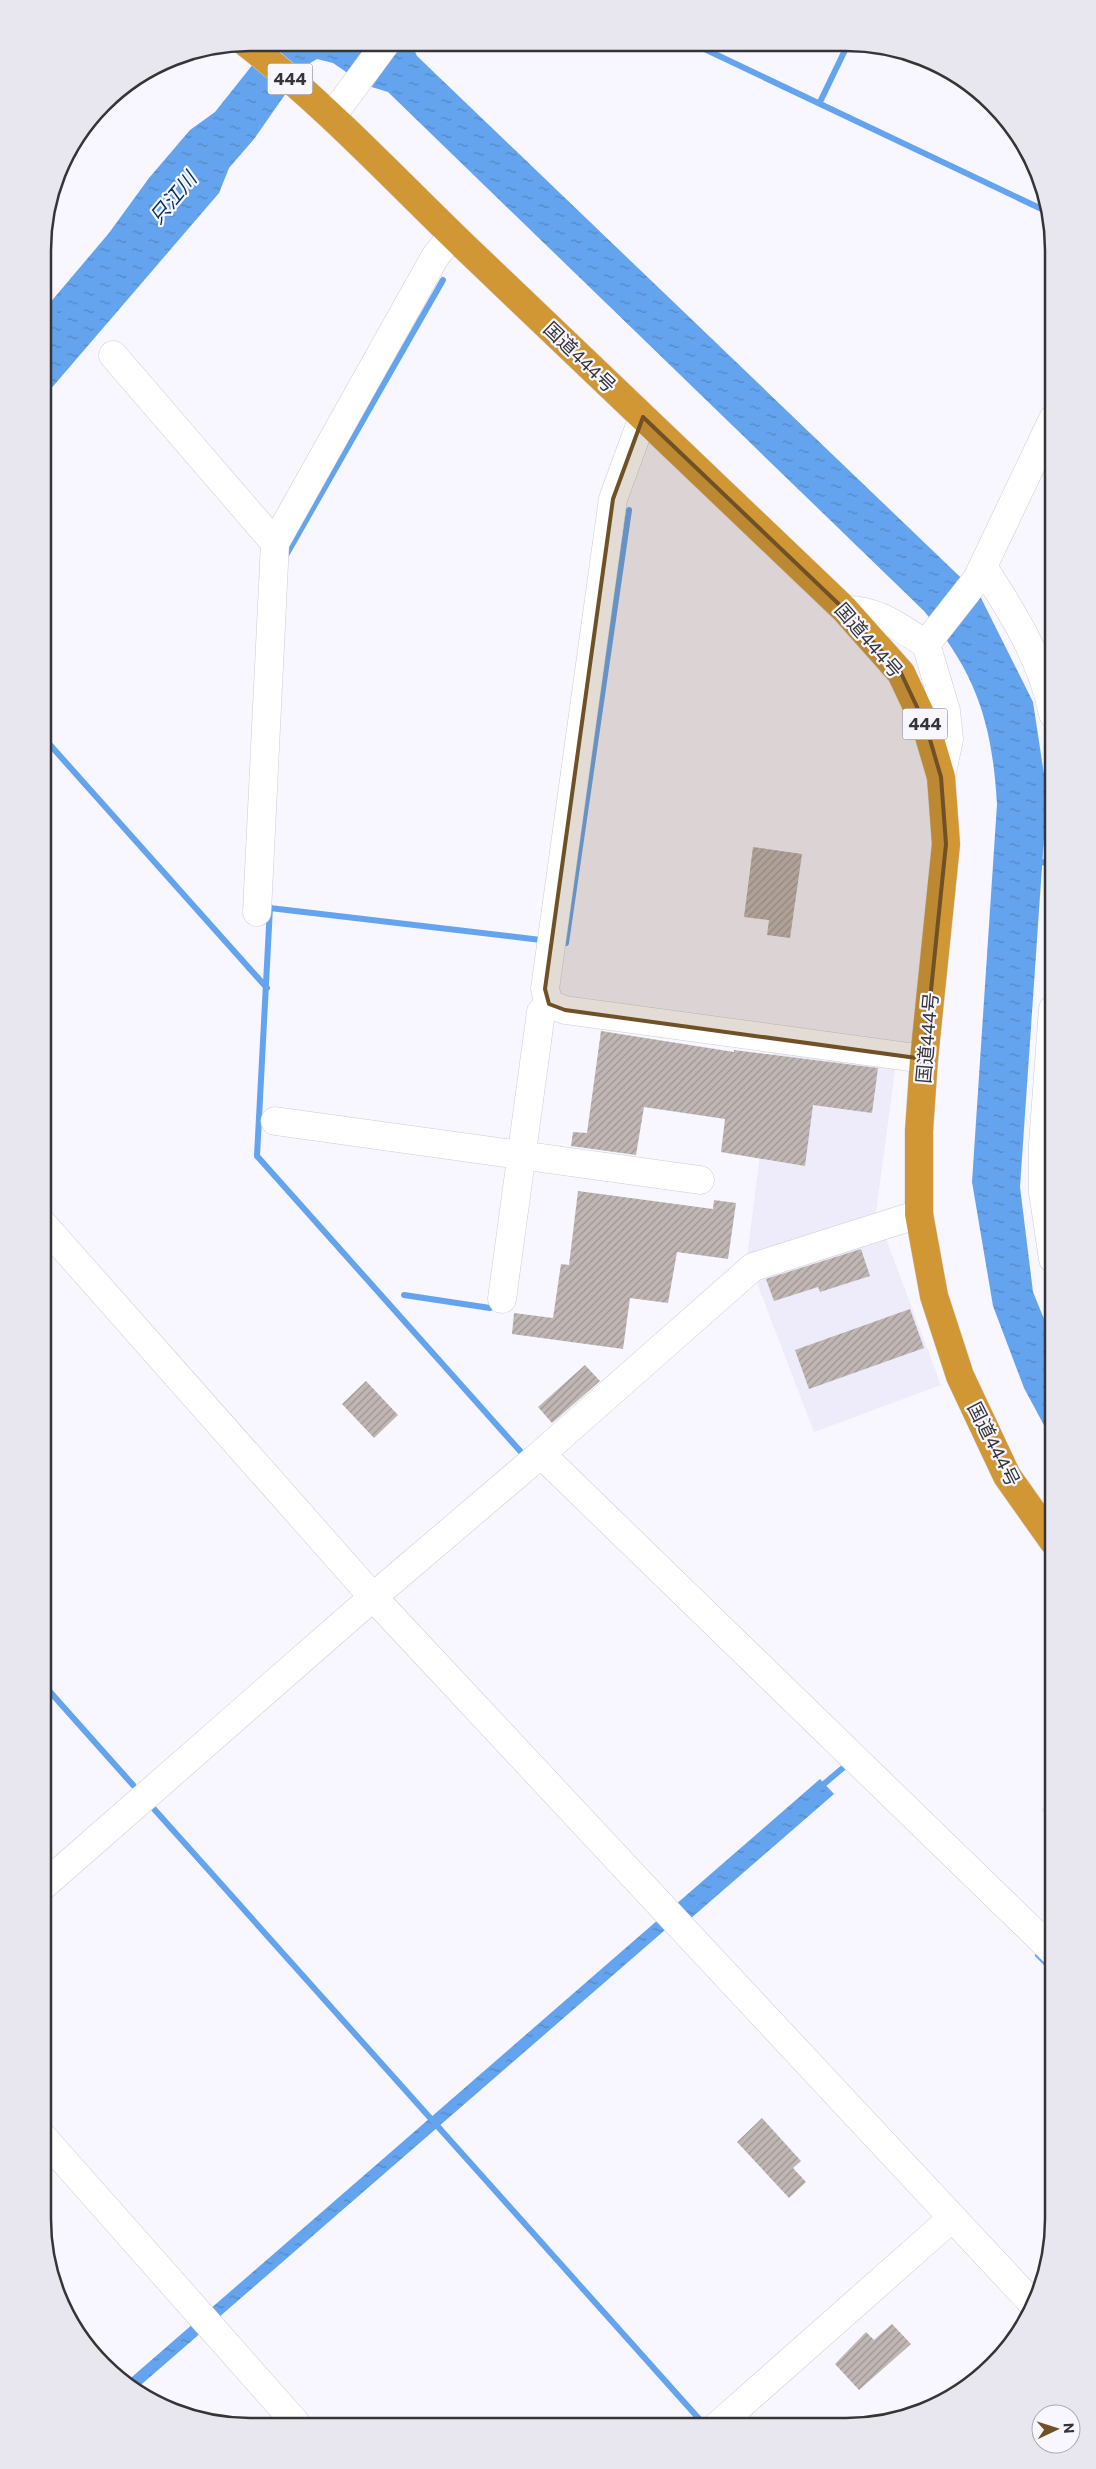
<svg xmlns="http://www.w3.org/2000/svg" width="1096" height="2469" font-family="Commissioner,'Noto Sans JP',sans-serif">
<defs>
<pattern id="water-ripples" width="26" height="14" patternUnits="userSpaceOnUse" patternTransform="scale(1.25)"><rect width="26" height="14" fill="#64a4ee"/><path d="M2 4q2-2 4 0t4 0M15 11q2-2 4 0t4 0" fill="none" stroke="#5386c2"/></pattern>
<pattern id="building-hatch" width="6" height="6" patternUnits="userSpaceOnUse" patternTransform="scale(1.25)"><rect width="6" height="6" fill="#c0b6b4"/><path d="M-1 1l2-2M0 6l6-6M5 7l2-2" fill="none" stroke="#9d9593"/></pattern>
</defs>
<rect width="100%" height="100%" fill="#f8f6ff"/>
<path fill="#eeebfb" d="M774,1044L896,1062L876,1212L941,1385L814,1432L747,1257Z
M1053,1796V1821L1041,1810Z"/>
<path fill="url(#water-ripples)" d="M270,43H411L417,56L980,596L1033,702L1047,794L1020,1187L1033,1292L1053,1341V1442L1024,1388L993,1306L972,1182L997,804C992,723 977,674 924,611L388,92L365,85L333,63L317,59L305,66L254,139L229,168L219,193L43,398V311L109,233L149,178L190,130L215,112Z
M820,1779L834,1794L690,1919L665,1930L135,2390L125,2383Z"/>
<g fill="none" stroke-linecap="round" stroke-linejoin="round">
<path stroke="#64a4ee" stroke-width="6" d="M696,45L1048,212
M820,102L847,46
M43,303L54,312
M285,557L443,280
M43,737L267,988
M1035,861L1053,864
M270,907L257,1156L521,1452
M270,908L541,940V944
M566,943L629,510
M404,1295L490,1308
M43,1684L133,1785
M818,1789L844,1767
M154,1809L701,2421
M1038,1955L1053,1970"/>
</g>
<path fill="url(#building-hatch)" d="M753,847L802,854L790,938L767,935L769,920L744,917Z
M601,1031L734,1052V1050L878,1068L872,1113L813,1105L805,1166L721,1152L725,1119L644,1107L636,1155L571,1146L573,1132L587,1133Z
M578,1191L713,1209L714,1200L736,1203L728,1259L677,1252L668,1303L630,1298L623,1349L512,1334L514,1313L553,1318L561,1264L569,1265Z
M861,1249L870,1276L820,1292L818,1287L774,1301L766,1279Z
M910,1309L924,1348L809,1389L795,1350Z
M585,1365L600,1381L552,1423L538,1407Z
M366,1381L398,1415L374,1438L342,1404Z
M762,2118L801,2161L793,2168L806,2182L789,2198L737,2142Z
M892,2324L911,2344L859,2390L835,2364L866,2332L874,2340Z"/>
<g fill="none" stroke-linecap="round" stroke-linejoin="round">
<g stroke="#cdccd4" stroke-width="29">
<path id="minor" d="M332,116L386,43
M113,355L275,543
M643,417L613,499L545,989L549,1004L565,1010L924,1059
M983,567C1013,613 1042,659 1053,714
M845,610C877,609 900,628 926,644
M941,777L949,739L946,711L926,644L977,579L1053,419
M257,912L275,543L435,257L452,235
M275,1121L700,1180
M43,1224L373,1597L1034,2305
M1053,1259L1043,1192V1144L1053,1009
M502,1299L541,1012L549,1004
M541,1454L1053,1951
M43,1886L373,1597L541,1454L753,1267L919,1214
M43,2137L296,2423
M717,2426L952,2218"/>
</g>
<g stroke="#d7d7d7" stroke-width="29">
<path id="highway" d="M246,43C326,105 394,179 467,249C593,370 719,490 845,610L901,673L926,726L941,777L946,844L924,1059L919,1131V1214L934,1296L960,1376L1007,1476L1053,1541"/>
</g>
<use href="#minor" stroke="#fff" stroke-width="28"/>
<use href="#highway" stroke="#d19735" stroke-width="28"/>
</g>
<path fill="#705126" fill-opacity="0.2" stroke="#705126" stroke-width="4" stroke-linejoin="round" d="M643,417L845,610L901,673L926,726L941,777L946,844L924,1059L565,1010L549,1004L545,989L613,499Z"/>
<g text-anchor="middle" stroke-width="4.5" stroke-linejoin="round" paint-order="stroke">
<g fill="#f8f6ff" stroke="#706f74" stroke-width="1">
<rect x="267.5" y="63.5" width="45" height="31" rx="4"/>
<rect x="902.5" y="708.5" width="45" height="31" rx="4"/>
</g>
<g font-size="18" font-weight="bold" fill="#353538">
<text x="290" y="85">444</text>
<text x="925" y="730">444</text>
</g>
<g font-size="19" fill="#353538" stroke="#f8f6ff">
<text transform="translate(580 357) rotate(44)" y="7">国道444号</text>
<text transform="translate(869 640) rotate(49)" y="7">国道444号</text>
<text transform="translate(927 1038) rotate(-85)" y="7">国道444号</text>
<text transform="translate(994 1444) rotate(63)" y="7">国道444号</text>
</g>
<g font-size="20" font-style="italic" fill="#033260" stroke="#f8f6ff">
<text transform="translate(173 198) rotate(-50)" y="7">只江川</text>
</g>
</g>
<path d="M0 0H1096V2469H0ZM250 51H846A199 199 0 0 1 1045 250V2219A199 199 0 0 1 846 2418H250A199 199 0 0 1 51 2219V250A199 199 0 0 1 250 51Z" fill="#e8e7ef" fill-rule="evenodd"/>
<path fill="none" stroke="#353538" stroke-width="2.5" d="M250 51H846A199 199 0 0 1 1045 250V2219A199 199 0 0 1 846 2418H250A199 199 0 0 1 51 2219V250A199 199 0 0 1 250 51Z"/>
<g transform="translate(1056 2429) rotate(86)"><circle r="24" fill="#f8f6ff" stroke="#aaa9af"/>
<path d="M0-4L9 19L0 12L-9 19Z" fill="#705126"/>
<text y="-8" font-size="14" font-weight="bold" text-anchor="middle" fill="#353538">N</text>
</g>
</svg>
